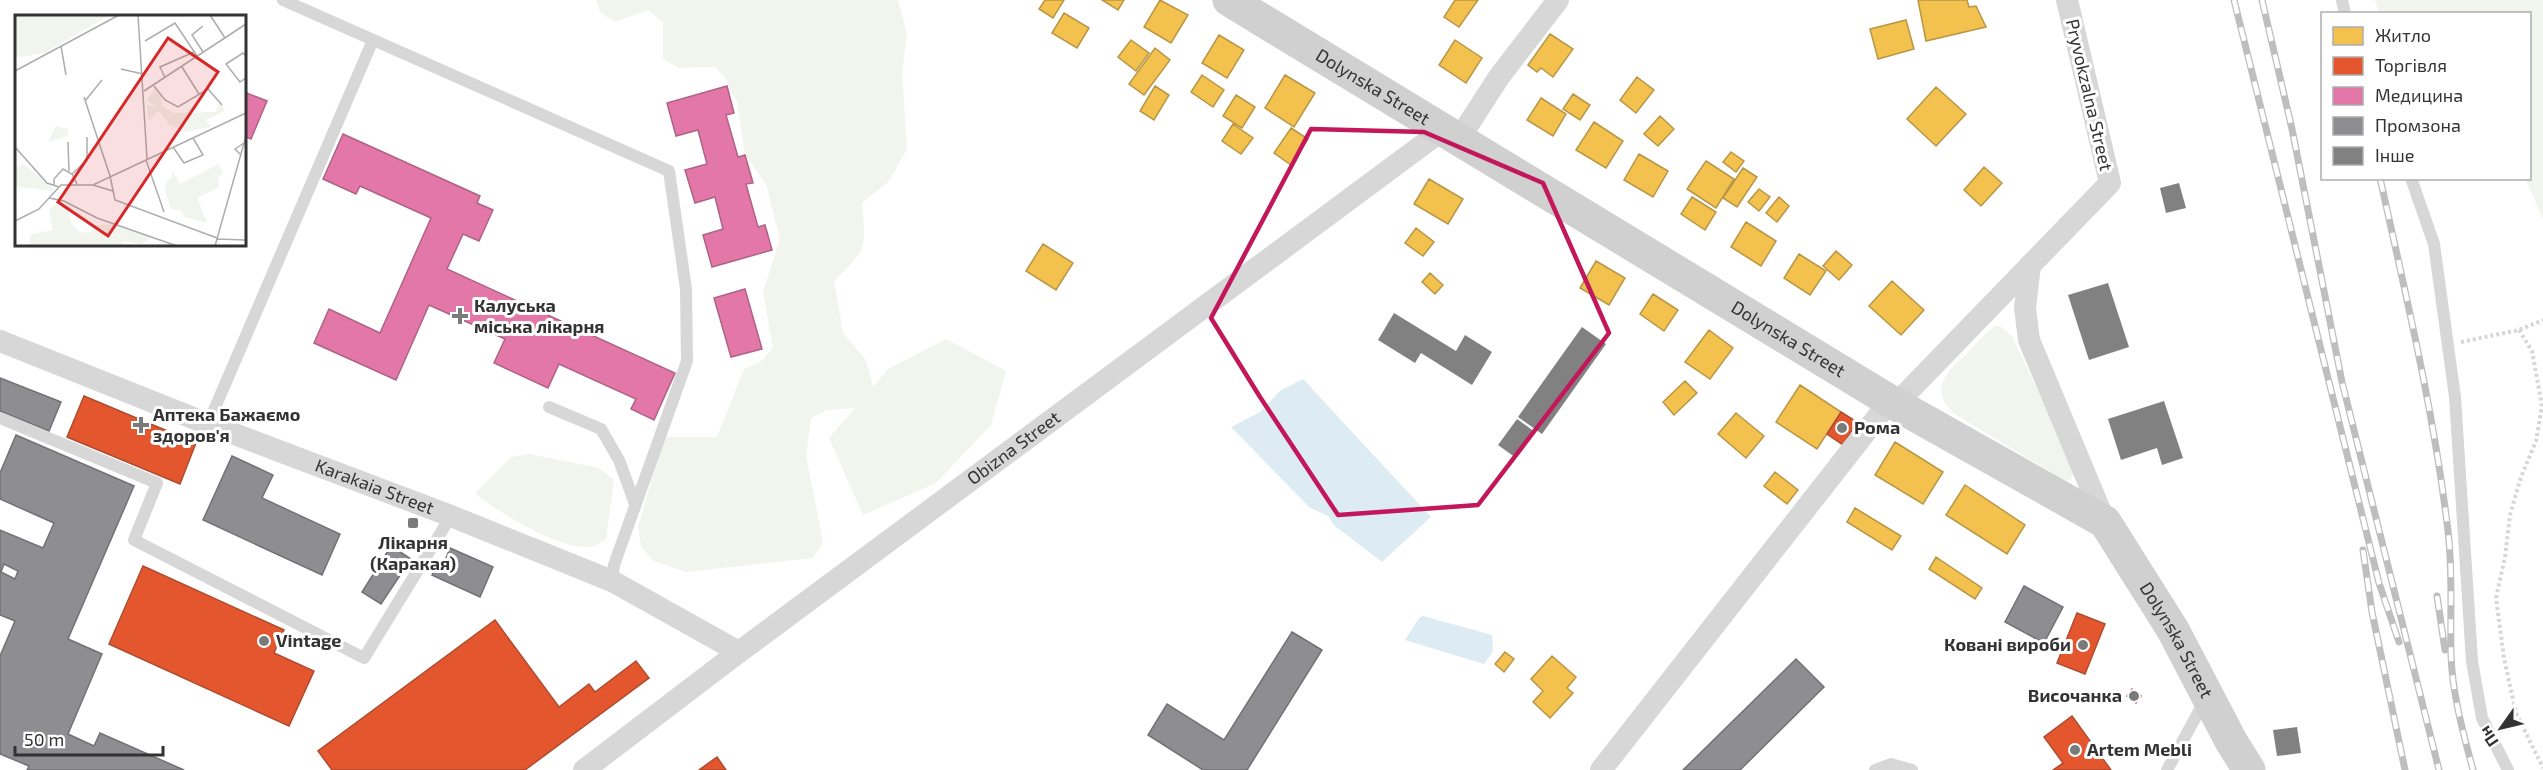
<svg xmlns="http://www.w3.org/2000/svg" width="2543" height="770" font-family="'Exo 2',sans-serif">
<rect width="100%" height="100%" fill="#fff"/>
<path fill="#f1f5ed" d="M596,0H898L907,35L902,73L907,149L889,181L862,203C866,249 867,249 834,281L843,333L866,360L873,387L888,369L946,339L1006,371L991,425L936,483L863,515L829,438L855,408L827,410L811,418L806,455L823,543L813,558L686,572L652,560L641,546L638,527L664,437H717L744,369L760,362L773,348L763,292L780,239L766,184L745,155L737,101L727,86V80L715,67L679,68L663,59V22L648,10L615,22L600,12Z
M2375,0H2543V219L2527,182L2523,179L2530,178V14L2379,13Z
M1995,326H2000L2012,336L2076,472L2069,481L2062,479L1953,413C1928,387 1948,372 1968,352C1976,343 1985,334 1995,326Z
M529,454L599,468L614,480L606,539C601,542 595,547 589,547C559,549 498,513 475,493L511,457Z"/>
<path fill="#ddebf3" d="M1303,379L1431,517L1382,562L1335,526L1328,516L1309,507L1231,427L1260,412L1281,390Z
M1423,616L1492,635L1493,651L1484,664L1405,640L1419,618Z"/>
<path fill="#f2c14e" stroke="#b99646" stroke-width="1.5" d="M1045,0H1064L1053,18L1039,9Z
M1102,0H1124L1118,10Z
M1160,0L1188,15L1171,43L1144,27Z
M1455,0H1478L1459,27L1444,17Z
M1918,0H1967L1969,7L1976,6L1986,27L1926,41Z
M1064,13L1089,28L1077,48L1052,33Z
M1906,20L1914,49L1878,59L1870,29Z
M1550,34L1573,49L1553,77L1541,68L1537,72L1528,65Z
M1219,35L1244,50L1227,78L1202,63Z
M1131,40L1149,53L1136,71L1118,57Z
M1455,40L1482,58L1466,83L1439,65Z
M1155,48L1170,60L1144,95L1129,84Z
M1202,75L1224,90L1213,107L1191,92Z
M1285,75L1315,93L1294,127L1265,108Z
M1637,77L1654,90L1636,113L1620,100Z
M1155,86L1169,95L1154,120L1140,111Z
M1936,87L1966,114L1936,146L1907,119Z
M1573,94L1590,105L1580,120L1563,109Z
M1236,95L1255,107L1242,128L1223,116Z
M1541,98L1566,114L1553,136L1527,120Z
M1660,116L1674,129L1658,146L1644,134Z
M1594,122L1623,141L1606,168L1576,150Z
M1233,124L1253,138L1241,154L1222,141Z
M1291,128L1308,139L1291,165L1274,153Z
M1731,152L1744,161L1736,172L1723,162Z
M1639,154L1668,171L1653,197L1624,180Z
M1706,161L1734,179L1716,208L1687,189Z
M1984,167L2002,183L1981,206L1964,190Z
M1743,168L1757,177L1737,207L1723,198Z
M1429,179L1463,199L1448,224L1414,204Z
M1759,189L1770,197L1759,211L1748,202Z
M1692,197L1716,212L1705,230L1681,214Z
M1779,197L1789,206L1777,222L1766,213Z
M1746,222L1776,241L1761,266L1731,247Z
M1416,228L1434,242L1423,256L1405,243Z
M1043,244L1073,263L1056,290L1026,271Z
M1836,251L1852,265L1839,280L1823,266Z
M1799,254L1826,271L1810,295L1784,278Z
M1596,261L1625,278L1609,305L1580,288Z
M1430,273L1443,285L1435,294L1422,282Z
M1892,281L1924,310L1901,335L1869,306Z
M1653,294L1678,310L1664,331L1640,314Z
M1709,330L1733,348L1710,379L1685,362Z
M1685,381L1697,393L1674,415L1663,402Z
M1800,385L1841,412L1817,449L1776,422Z
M1736,413L1764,436L1746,458L1718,434Z
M1895,442L1943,472L1923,504L1875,475Z
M1775,472L1798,490L1787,504L1764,486Z
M1965,485L2025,525L2007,554L1946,515Z
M1855,508L1901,536L1892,550L1847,522Z
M1936,557L1982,588L1975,599L1929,569Z
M1505,652L1514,659L1504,672L1495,664Z
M1552,656L1576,677L1567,688L1573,693L1550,718L1533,702L1543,691L1531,679Z"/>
<path fill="#e4572e" stroke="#af4c30" stroke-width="1.5" d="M84,396L196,443L180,484L67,437Z
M1841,412L1857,422L1843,445L1827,434Z
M143,566L284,630L274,653L314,671L289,726L109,644Z
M2077,613L2105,624L2085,674L2057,663Z
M495,620L559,707L589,684L595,692L636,661L649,678L525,770H332L318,751Z
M2132,689L2141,696L2136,703L2127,696Z
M2072,716L2111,770H2053L2063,763L2044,737Z
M717,757L726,770H699Z"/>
<path fill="#e377a8" stroke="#ae6385" stroke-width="1.5" d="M727,86L734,113L726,115L738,157L745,155L753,183L746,184L758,227L765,225L772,250L712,267L703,235L723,229L715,197L695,203L685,170L707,164L698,130L676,136L667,103Z
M244,92L267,101L251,139L244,136Z
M343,134L480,196L477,203L493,210L479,241L463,234L447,269L675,373L654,420L631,409L636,399L559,364L548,388L494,363L505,339L429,305L396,380L314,343L329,309L380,333L431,218L360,186L356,194L323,179Z
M745,289L762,349L731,357L714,298Z"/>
<path fill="#8d8d92" stroke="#727276" stroke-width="1.5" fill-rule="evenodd" d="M0,378L61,402L49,431L0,411Z
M16,435L134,486L68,639L102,654L68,734L94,746L100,733L184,770H27L29,766L0,754V656L15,621L0,615V530L43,548L54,523L0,499V473ZM4,564L18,571L15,579L1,572Z
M232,456L273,475L262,498L340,534L322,575L203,520Z
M391,546L411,559L381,604L362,592Z
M450,548L493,567L480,597L432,575L438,561L444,563Z
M2024,586L2063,607L2044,643L2005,622Z
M1292,632L1322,650L1247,770H1203L1148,735L1167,704L1224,740Z
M1796,659L1824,687L1740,770H1683Z"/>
<path fill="#818181" d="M2179,183L2186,208L2166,213L2160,188Z
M2108,283L2129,347L2089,360L2068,295Z
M1394,313L1456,351L1465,335L1492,352L1472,385L1421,353L1415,363L1378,340Z
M1582,327L1606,344L1542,434L1518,417Z
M2164,401L2183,458L2162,465L2157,448L2121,460L2108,419Z
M1517,419L1535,432L1516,458L1498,445Z
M2297,727L2301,753L2277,756L2273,730Z"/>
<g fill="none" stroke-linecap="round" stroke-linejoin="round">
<path stroke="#d6d6d6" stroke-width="4" stroke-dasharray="3 3" stroke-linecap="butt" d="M2519,330L2532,351L2542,406L2536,441L2521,477L2510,515L2505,557L2496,598L2504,658L2516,713L2543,768
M2461,342L2519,330L2543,320"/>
<path stroke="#d7d7d7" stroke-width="12" d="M283,0L669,171L686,289L687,361L614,565L612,581
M2342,0L2345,14
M2411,178L2434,244L2455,397L2472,661L2482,718L2508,770
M549,407L601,429L619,460L635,504
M0,418L157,483L134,540L364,658L451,516
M208,424L373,40
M1875,770L1891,764L1912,770
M2167,770L2205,700"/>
<g stroke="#d7d7d7" stroke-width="22">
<path d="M1459,139L1499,77L1558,0"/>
<path d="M2030,265L2025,308L2029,340L2105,522"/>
<path id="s1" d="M0,341L208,424L451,516L612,581L739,652"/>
<path d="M1895,405L2110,183L2067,0"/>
<path id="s2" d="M584,770L739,652L1444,129"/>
<path d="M1601,770L1890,401"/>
</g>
<path stroke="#d0d0d0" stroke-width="33" id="s3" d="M1229,0L1890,401L2105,522L2173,630L2231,741L2249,770"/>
<g stroke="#bebebe" stroke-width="7">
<path id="rail" d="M2234,0L2379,583L2399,642
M2262,0L2292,129L2342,382L2439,770
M2380,178C2406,296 2434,412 2448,531C2453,572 2450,613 2451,654C2452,693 2463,732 2473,770
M2363,550L2372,612L2405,770
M2437,596L2445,650"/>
</g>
<use href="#rail" stroke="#fff" stroke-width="4.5" stroke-dasharray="14" stroke-linecap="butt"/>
</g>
<path fill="none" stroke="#c2185b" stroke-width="4.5" stroke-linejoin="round" d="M1311,129L1424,132L1543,183L1609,333L1478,505L1338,515L1260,397L1211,318Z"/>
<g fill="#7a7a7a" stroke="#fff" stroke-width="2">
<path d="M457 307h6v6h6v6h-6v6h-6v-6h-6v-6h6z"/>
<path d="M138 416h6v6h6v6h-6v6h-6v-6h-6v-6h6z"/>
<circle cx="1842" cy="428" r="6"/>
<rect x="407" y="517" width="12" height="12" rx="3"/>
<circle cx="264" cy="641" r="6"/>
<circle cx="2083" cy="645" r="6"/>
<circle cx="2134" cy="696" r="6"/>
<circle cx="2075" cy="750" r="6"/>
</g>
<g text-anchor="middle" stroke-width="6" stroke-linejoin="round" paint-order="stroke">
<g font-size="18" fill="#333" stroke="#fff">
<text dy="6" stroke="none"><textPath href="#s3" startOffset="168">Dolynska Street</textPath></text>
<text transform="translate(2089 95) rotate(77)" y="6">Pryvokzalna Street</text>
<text dy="6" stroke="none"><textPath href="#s3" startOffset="654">Dolynska Street</textPath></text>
<text dy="6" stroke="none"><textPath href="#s2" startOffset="537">Obizna Street</textPath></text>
<text dy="6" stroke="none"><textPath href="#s1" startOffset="402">Karakaia Street</textPath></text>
<text dy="6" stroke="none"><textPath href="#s3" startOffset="1158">Dolynska Street</textPath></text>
</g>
<g font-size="18" font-weight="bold" fill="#333" stroke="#fff" text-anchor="start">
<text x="474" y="312">Калуська<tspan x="474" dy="21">міська лікарня</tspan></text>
<text x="153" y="421">Аптека Бажаємо<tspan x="153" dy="21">здоров'я</tspan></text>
<text x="1854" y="434">Рома</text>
<text x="413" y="549" text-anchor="middle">Лікарня<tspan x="413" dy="21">(Каракая)</tspan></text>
<text x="276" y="647">Vintage</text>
<text x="2071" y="651" text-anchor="end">Ковані вироби</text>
<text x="2122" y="702" text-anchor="end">Височанка</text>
<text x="2087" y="756">Artem Mebli</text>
</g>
</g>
<g transform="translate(15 15)">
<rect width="231" height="231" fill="#fff"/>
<path d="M0,0H95L29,38L7,42L0,41ZM140,74L146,81L147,91L158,98L201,97L205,87L210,96L191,105L196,112L169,117L154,109L145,97H141L135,105L133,102L132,90L141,92L132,85ZM41,111L53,114V121L33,127ZM9,149L38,173L37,176L0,171V153ZM204,149L208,159L203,162L204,172L182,183L192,208L169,202L167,196L156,194L150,176L151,167L157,162V155L165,169ZM41,189L53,194L57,209L65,218L78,216L77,211L96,209L138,223L125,229L108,226L107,231H15V220L38,215L34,194Z" fill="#f1f5ed"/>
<path fill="none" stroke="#adadad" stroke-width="1.5" d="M123,0L132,144M195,0L210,23M188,11L177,20L188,37M130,26L160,8L182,41M46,31L51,60M231,41L228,38L211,49L225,67L231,63M167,52L184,79M106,54L128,59M0,56L104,0M150,63L145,52L179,37M139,71L150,85L163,92L193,74L207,90M129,76L231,9M69,82L95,161M70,86L87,65M53,127L54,156M0,132L32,168L44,172M158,132L169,148L188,140L178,123M226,140L220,134L229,128M131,145L149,197M57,159L72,145V122M95,161L100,185L202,223M39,170V164L48,154L57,159L62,169M78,170L98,176M34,183L49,186L82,203L162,231M0,206L24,194L46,170H78L231,98M202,224L230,225M200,231L231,121"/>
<path fill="#d62828" fill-opacity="0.15" stroke="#d62828" stroke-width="3" d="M153,23L203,57L93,221L43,187Z"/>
<rect width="231" height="231" fill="none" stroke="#333" stroke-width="3"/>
</g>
<rect x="2321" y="12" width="210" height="168" fill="#ffffff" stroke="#adadad" stroke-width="1.5"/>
<rect x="2333" y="27" width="30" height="18" fill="#f2c14e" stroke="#adadad" stroke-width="1.5"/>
<text x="2375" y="42" font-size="18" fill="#333333">Житло</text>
<rect x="2333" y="57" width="30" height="18" fill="#e4572e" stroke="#adadad" stroke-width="1.5"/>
<text x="2375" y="72" font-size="18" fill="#333333">Торгівля</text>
<rect x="2333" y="87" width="30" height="18" fill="#e377a8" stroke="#adadad" stroke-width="1.5"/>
<text x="2375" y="102" font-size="18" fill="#333333">Медицина</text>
<rect x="2333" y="117" width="30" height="18" fill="#8d8d92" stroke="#adadad" stroke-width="1.5"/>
<text x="2375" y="132" font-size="18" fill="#333333">Промзона</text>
<rect x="2333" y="147" width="30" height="18" fill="#818181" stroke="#adadad" stroke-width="1.5"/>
<text x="2375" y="162" font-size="18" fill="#333333">Інше</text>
<g transform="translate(2501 728) rotate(236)" stroke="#ffffff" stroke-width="4.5" paint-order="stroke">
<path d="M0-4.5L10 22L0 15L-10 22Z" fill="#333333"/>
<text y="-9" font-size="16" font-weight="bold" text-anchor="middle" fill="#333333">Пн</text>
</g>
<path d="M15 746v9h148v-9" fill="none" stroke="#333333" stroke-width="3"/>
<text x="24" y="746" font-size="18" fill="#333333" stroke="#ffffff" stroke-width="4.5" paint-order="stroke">50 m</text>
</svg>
